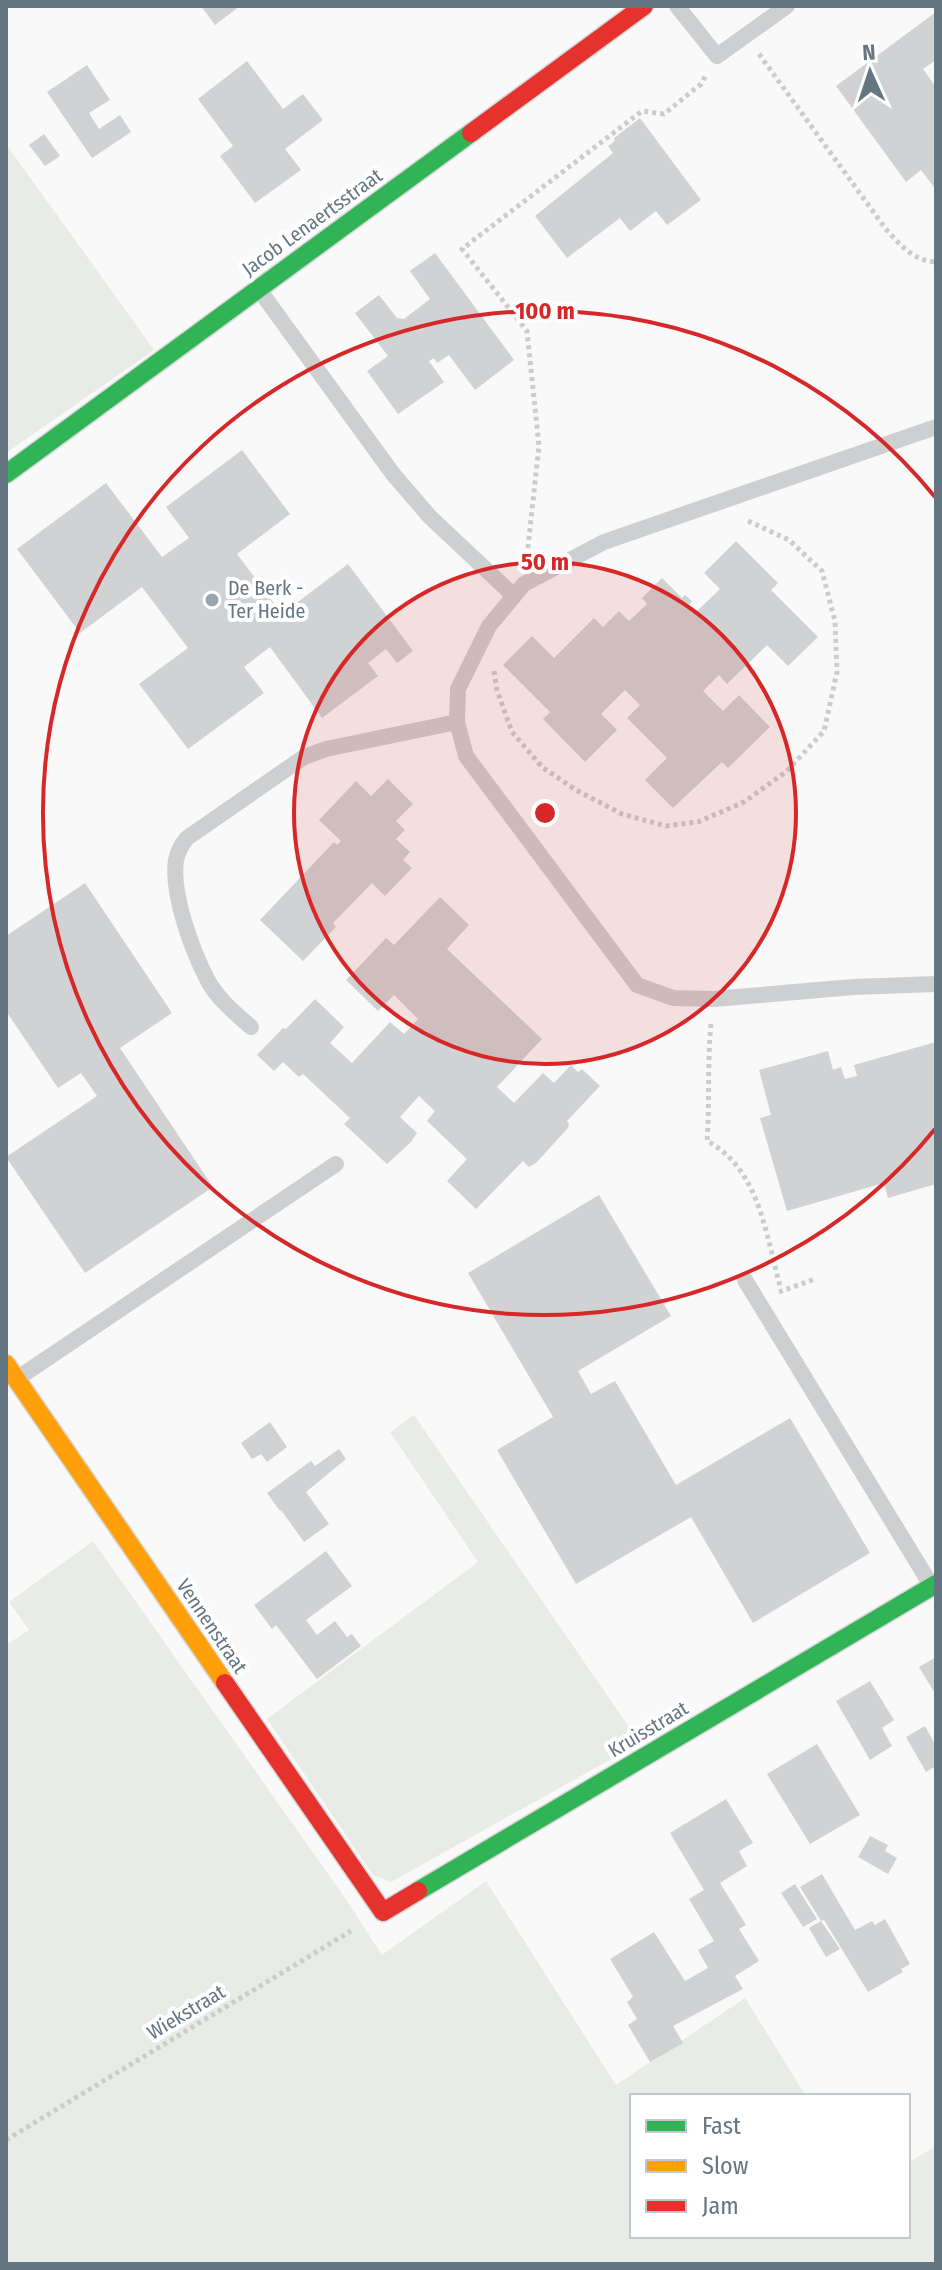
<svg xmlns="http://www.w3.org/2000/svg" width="942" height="2270" font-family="'Fira Sans Condensed',sans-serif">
<rect width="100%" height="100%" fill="#f9f9f9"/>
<path fill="#e8ebe6" d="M6,144L154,350L6,453Z
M414,1415L640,1743L391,1882L373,1875L267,1719L478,1562L390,1432Z
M93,1541L345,1898L382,1955L486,1881L616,2085L745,1998L806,2096H632V2236H908V2163L936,2146V2264H6V1645L29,1630L9,1602Z"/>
<path fill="#d0d2d3" d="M201,6H240L215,25Z
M936,12V60L923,69L936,87V190L921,170L906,182L836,86Z
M247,61L283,109L303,94L323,120L285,149L301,170L255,203L220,156L233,146L198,99Z
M87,65L110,100L89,113L99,129L120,115L131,132L92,158L47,92Z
M640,118L701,200L667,225L656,211L630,231L620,218L567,258L535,216L613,153L608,146L615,141L614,138Z
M44,134L60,156L45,166L29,145Z
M435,253L514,360L475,390L449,355L437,363L434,358L429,361L444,382L398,414L367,371L388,356L355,313L379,295L397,318L404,319L430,299L410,271Z
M242,450L290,514L237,554L282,614L348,564L413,651L397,663L386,649L368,663L378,676L322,718L270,647L244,667L264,693L188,749L139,684L188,648L142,587L80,633L17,549L106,483L162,557L189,538L166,507Z
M736,541L778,583L771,590L818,637L788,666L767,645L727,684L719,675L703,691L723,711L739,695L770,727L728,768L722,762L673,808L645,780L667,758L627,718L640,705L625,690L601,714L617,730L585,762L543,719L550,712L503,665L532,636L554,658L594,618L603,627L619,611L629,621L647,604L642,598L662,578L682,598L685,595L692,601L689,605L696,612L720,589L704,573Z
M388,779L413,804L396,821L405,830L396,839L410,852L403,860L412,868L385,896L372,883L333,923L336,927L303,961L260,920L334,842L337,845L341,841L319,820L356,781L371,796Z
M85,883L172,1013L120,1048L213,1187L85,1273L6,1157L97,1096L81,1073L58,1088L6,1011V936Z
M440,897L469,925L447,949L542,1039L497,1087L514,1103L543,1073L554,1083L571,1065L578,1072L582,1069L600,1086L567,1121L569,1124L568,1128L536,1163L529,1167L523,1161L476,1209L447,1181L467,1159L427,1121L435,1111L419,1096L400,1117L417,1133L411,1142L387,1164L344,1124L350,1118L303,1074L299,1077L283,1062L274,1071L257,1055L283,1028L286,1029L315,999L344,1027L330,1043L352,1063L390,1022L404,1034L418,1019L394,995L378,1011L346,980L386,938L394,945Z
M936,1042V1184L888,1198L884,1183L787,1211L760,1118L771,1115L759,1070L828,1051L833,1070L841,1067L845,1079L857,1076L854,1065Z
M599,1195L671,1316L578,1371L591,1394L615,1381L676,1485L790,1418L870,1553L753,1623L691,1517L576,1584L497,1450L553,1417L468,1273Z
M270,1422L287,1447L267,1462L261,1454L252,1459L241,1443Z
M339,1449L346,1459L306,1492L329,1524L304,1542L281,1510L280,1511L267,1493L311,1461L315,1466Z
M326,1551L352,1586L306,1620L317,1635L335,1621L347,1637L352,1634L361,1646L317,1679L276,1625L272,1629L254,1605Z
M936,1657V1695L919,1667Z
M870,1681L894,1720L882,1728L892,1746L870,1760L836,1701Z
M925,1726L936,1746V1766L926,1772L906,1737Z
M817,1744L860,1815L810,1844L767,1774Z
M726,1799L753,1843L739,1851L747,1866L720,1883L746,1925L739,1929L759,1961L735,1976L743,1989L673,2026L683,2043L650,2062L628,2025L637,2019L627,2002L633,1997L610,1959L654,1932L685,1981L708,1968L698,1950L714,1941L689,1899L704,1890L670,1833Z
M870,1836L888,1845L885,1851L897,1858L888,1874L858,1857Z
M822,1874L855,1930L872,1921L875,1925L885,1919L910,1964L901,1969L903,1972L868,1992L824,1920L821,1921L800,1887Z
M795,1884L817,1919L803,1927L781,1893Z
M821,1921L840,1949L826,1957L809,1928Z"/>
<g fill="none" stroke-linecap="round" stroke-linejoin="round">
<g stroke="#d5d6d7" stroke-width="21">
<path id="fast" d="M6,474L471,133
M418,1891L936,1584"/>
</g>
<g stroke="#d5d6d7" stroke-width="21">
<path id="slow" d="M6,1364L225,1683"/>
</g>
<g stroke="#d5d6d7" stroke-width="21">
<path id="jam" d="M471,133L644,6
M225,1683L383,1912L418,1891"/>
</g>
<path stroke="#cbcccd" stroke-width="5" stroke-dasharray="4 4" stroke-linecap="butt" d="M759,54L885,228C900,245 914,261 936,262
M527,556L539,446L527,331L462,249L642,111L664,114L701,84L706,75
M494,671L497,690L512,732L542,767L576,790L622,814L666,826L698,822L744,802L787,771L824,731L837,672L835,621L822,571L789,540L746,520
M711,1024C707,1063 710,1102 707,1141C759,1168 766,1235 780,1286
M779,1292L815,1279
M6,2140L351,1931"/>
<path stroke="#cecfd0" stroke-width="16" d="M677,6L717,56L787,6
M260,291L393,474L430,517L514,596
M936,427L604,542L524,584L489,626L458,689L457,722L466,756L637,985L673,998L714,999L853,987L936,984
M251,1027C235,1013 218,999 208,981C192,950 171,894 176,860C178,851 181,845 187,838L304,757L326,749L457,722
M745,1280L931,1585
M18,1378L336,1164"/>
<use href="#fast" stroke="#30b455" stroke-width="18"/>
<use href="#slow" stroke="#ff9f0a" stroke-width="18"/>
<use href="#jam" stroke="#e5322d" stroke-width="18"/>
</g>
<circle cx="545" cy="813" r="251" fill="#d62828" fill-opacity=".12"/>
<g fill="none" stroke="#d62828" stroke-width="4">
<circle cx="545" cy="813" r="251"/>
<path d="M935 1129A502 502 0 1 1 935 497"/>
</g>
<circle fill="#99a4ac" stroke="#fff" stroke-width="3" cx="212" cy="600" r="8"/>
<g text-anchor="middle" stroke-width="8" stroke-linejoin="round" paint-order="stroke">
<g font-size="20" fill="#657683" stroke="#fff">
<text transform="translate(312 222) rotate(-36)" y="7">Jacob Lenaertsstraat</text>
<text transform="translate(212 1626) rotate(56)" y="7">Vennenstraat</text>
<text transform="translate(648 1729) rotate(-31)" y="7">Kruisstraat</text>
<text transform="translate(186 2012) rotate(-31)" y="7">Wiekstraat</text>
</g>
<g font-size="20" fill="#657683" stroke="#fff" text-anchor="start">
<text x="228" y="595">De Berk -<tspan x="228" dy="23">Ter Heide</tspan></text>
</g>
</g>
<circle cx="545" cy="813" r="12" fill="#d62828" stroke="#fff" stroke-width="4"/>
<g font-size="24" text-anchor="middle" font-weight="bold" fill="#d62828" stroke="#fff" stroke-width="8" stroke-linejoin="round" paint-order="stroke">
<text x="545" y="319">100 m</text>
<text x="545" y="570">50 m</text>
</g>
<rect width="942" height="2270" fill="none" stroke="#657683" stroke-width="16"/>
<rect x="630" y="2094" width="280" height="144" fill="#ffffff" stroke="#c1c8cd" stroke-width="2"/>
<rect x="646" y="2120" width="40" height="12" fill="#30b455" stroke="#c1c8cd" stroke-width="2"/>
<text x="702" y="2134" font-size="24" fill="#657683">Fast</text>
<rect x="646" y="2160" width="40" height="12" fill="#ff9f0a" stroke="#c1c8cd" stroke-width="2"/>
<text x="702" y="2174" font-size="24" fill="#657683">Slow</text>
<rect x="646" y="2200" width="40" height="12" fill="#e5322d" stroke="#c1c8cd" stroke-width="2"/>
<text x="702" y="2214" font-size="24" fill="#657683">Jam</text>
<g transform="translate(870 72) rotate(357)" stroke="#ffffff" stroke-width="6" paint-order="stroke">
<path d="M0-6L14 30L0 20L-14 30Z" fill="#657683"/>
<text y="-12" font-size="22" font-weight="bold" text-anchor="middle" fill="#657683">N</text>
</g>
</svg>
